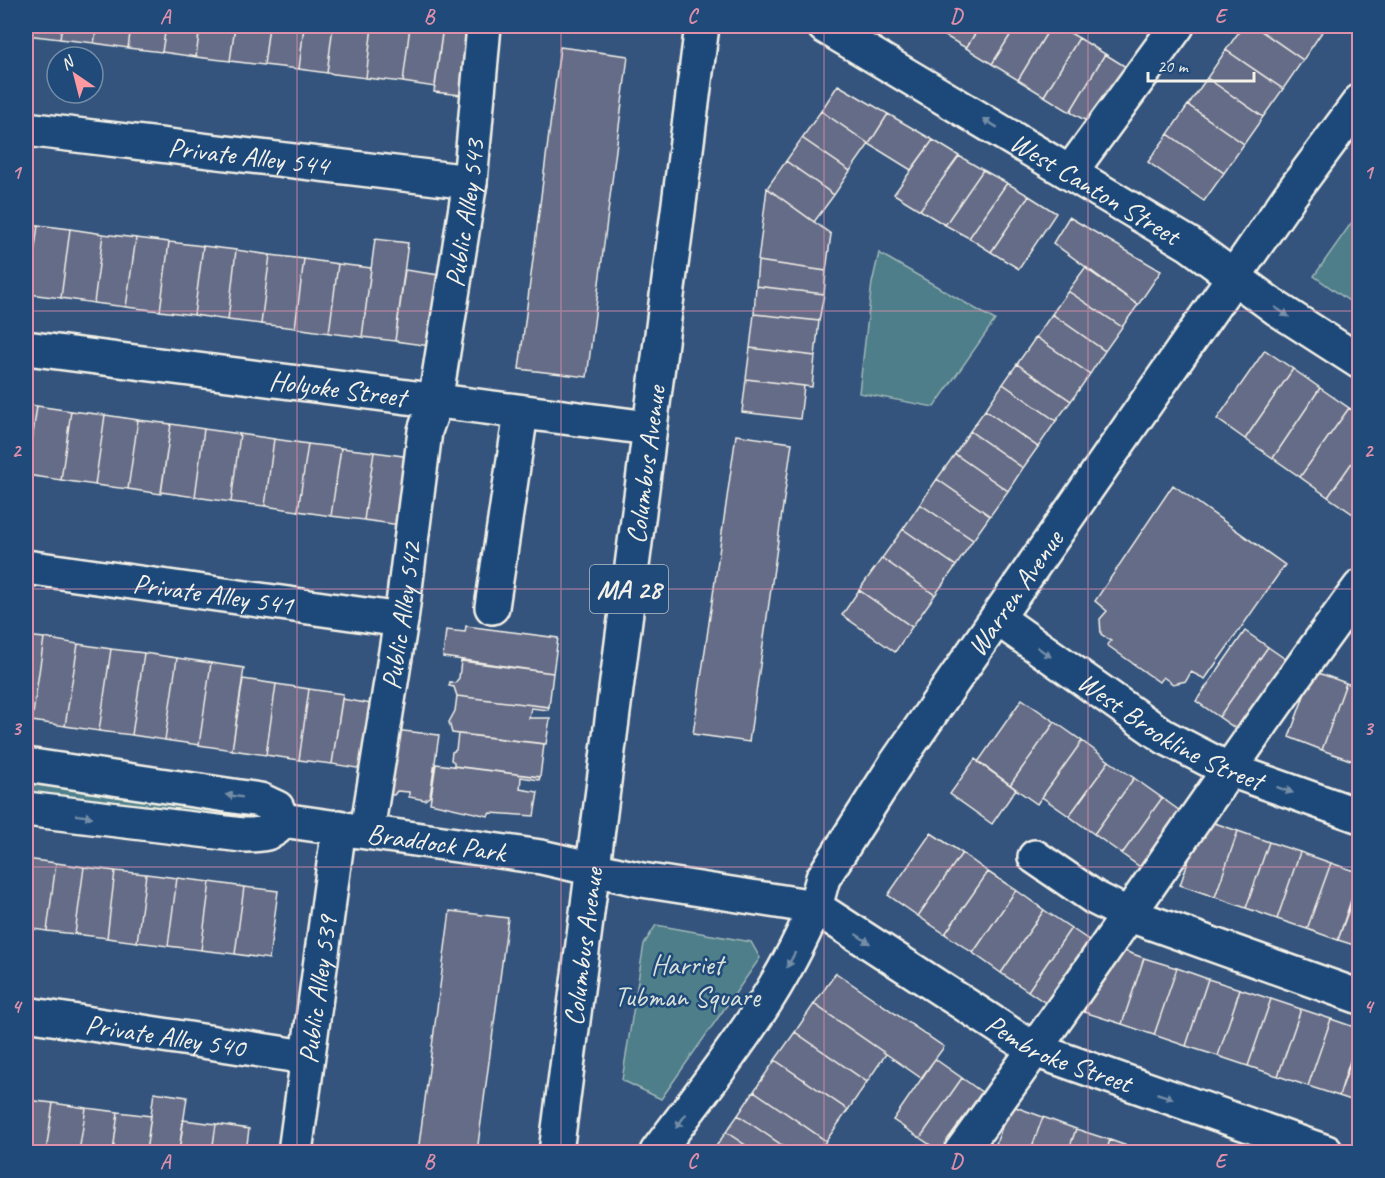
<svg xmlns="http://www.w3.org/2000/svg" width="1385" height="1178" font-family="Caveat,sans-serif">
<rect width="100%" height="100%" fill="#34547e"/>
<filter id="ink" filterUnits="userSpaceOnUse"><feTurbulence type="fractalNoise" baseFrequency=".0167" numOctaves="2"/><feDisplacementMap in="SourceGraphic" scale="12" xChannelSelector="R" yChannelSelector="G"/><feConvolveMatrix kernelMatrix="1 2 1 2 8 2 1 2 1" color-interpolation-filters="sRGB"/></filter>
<g filter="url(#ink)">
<path fill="#4e7e89" stroke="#a1b8b8" stroke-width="1.5" d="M1359,212V308L1314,276Z
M879,253L995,320L934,407L859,393L872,283Z
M26,779L263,812L264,821L26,801Z
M656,925L751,942L760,958L661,1099L622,1080L644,944Z"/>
<path fill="#656c88" stroke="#f4f1e8" stroke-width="1.5" d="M27,26H62L60,39L26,35Z
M62,26H97L94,43L60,39Z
M97,26H131L128,48L94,43Z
M131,26H166L162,52L128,48Z
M166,26H200L196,57L162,52Z
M200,26H235L230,61L196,57Z
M235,26H269L264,65L230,61Z
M269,26H304L299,69L264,65Z
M304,26H333L327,73L299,69Z
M333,26H372L366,78L327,73Z
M372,26H410L403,82L366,78Z
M410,26H443L435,87L403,82Z
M443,26H479L470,96L434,92Z
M944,26H980L966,48L940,33Z
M980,26H1016L992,64L966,48Z
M1016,26H1051L1018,80L992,64Z
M1051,26H1058L1079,38L1044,96L1018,80Z
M1243,26H1254L1303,60L1283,89L1226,50Z
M1254,26H1312L1322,32L1303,60Z
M1079,38L1105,54L1070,112L1044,96Z
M560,47L628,56L587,377L519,369Z
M1226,50L1283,89L1263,117L1207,78Z
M1105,54L1126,67L1092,124L1070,112Z
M1207,78L1263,117L1244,144L1188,105Z
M838,85L888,114L869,144L821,111Z
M1188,105L1244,144L1224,173L1168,134Z
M821,111L869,144L850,171L802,138Z
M888,114L933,140L911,170L869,144Z
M1168,134L1224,173L1204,201L1148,162Z
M802,138L850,171L834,195L786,161Z
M933,140L959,156L920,210L894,194Z
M959,156L983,170L945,225L920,210Z
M786,161L834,195L814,222L767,188Z
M983,170L1007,183L969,238L945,225Z
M1007,183L1029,196L991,252L969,238Z
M767,188L831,234L826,271L758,261Z
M1029,196L1056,213L1019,269L991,252Z
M1069,217L1161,271L1138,305L1053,243Z
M26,224L38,225L29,294H26Z
M38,225L70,229L61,298L29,294Z
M70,229L103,234L94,303L61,298Z
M103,234L136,238L126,307L94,303Z
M136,238L169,242L160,311L126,307Z
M375,239L408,243L395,341L362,337Z
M169,242L203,246L194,315L160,311Z
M203,246L236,250L228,320L194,315Z
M236,250L270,255L261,324L228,320Z
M270,255L304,259L295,328L261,324Z
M304,259L338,264L329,333L295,328Z
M758,261L826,271L824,294L756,286Z
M338,264L371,268L362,337L329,333Z
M1085,268L1138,305L1122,327L1068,291Z
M405,270L439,275L430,346L395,341Z
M756,286L824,294L819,321L754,314Z
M1068,291L1122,327L1105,351L1052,314Z
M754,314L819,321L815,356L750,348Z
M1052,314L1105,351L1090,374L1036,337Z
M1036,337L1090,374L1071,401L1017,364Z
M750,348L815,356L812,387L746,379Z
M1265,350L1293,369L1245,439L1217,419Z
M1017,364L1071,401L1056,421L1003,384Z
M1293,369L1320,388L1273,458L1245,439Z
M746,379L804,386L800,419L742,412Z
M1003,384L1056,421L1038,447L985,410Z
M1320,388L1349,408L1300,477L1273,458Z
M26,404L37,406L27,475H26Z
M37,406L71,411L61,480L27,475Z
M1349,408L1360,415V451L1328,497L1300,477Z
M985,410L1038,447L1023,468L970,431Z
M71,411L105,415L95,485L61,480Z
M105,415L138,420L128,489L95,485Z
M138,420L171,424L161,494L128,489Z
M171,424L204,429L195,497L161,492Z
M204,429L240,434L231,502L195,497Z
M970,431L1023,468L1008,491L955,454Z
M240,434L274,439L265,506L231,502Z
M736,435L792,443L749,742L693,734Z
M274,439L308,444L298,511L265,506Z
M308,444L341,448L331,516L298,511Z
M341,448L374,452L364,520L331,516Z
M1360,451V511L1356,516L1328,497Z
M374,452L410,457L400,525L364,520Z
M955,454L1008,491L990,516L937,479Z
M937,479L990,516L973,540L920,504Z
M1173,485L1285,565L1205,679L1191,672L1186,681L1173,684L1163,677L1159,682L1107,645L1111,641L1101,634L1100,619L1107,611L1095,601Z
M920,504L973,540L956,566L903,529Z
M903,529L956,566L935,595L882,558Z
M882,558L935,595L912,627L859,590Z
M859,590L912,627L895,652L842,615Z
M466,626L558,638L553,673L443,657L446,630L465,632Z
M1245,631L1268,647L1219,717L1196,701Z
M26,636L44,638L32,721L26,720Z
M44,638L78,644L65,726L32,721Z
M78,644L111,649L99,731L65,726Z
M1268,647L1294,665L1245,735L1219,717Z
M111,649L144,653L132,735L99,731Z
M144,653L177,658L165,740L132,735Z
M177,658L211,663L199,745L165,740Z
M461,661L553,673L549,707L457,696L454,687L449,686L450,682L455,683L459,678Z
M211,663L244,668L232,750L199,745Z
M1313,671L1346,683L1322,750L1289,737Z
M243,679L276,684L266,755L232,750Z
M1346,683L1360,688V752L1356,762L1322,750Z
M276,684L309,689L299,760L266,755Z
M309,689L343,694L332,764L299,760Z
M457,696L549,707L548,710L531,708L529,718H550L546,744L452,733L449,722L455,711Z
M342,699L378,705L369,770L332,764Z
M1022,699L1055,722L1010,785L978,762Z
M1055,722L1082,741L1037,804L1010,785Z
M385,729L439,735L430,796L425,800L409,797V792L397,791L394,795L381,794Z
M458,734L544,744L540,777L454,766V762L451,760L452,752L456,750Z
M1082,741L1109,761L1069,816L1042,797Z
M975,759L1016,789L992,824L950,794Z
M1109,761L1134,778L1094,834L1069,816Z
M436,764L540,777L539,780L521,777L520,789L538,792L534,816L490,813L488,816L430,803Z
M1134,778L1162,798L1122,854L1094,834Z
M1162,798L1187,816L1147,872L1122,854Z
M1203,819L1238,831L1215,897L1180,885Z
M1238,831L1269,842L1246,908L1215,897Z
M931,833L962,853L918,916L888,895Z
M1269,842L1300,852L1277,919L1246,908Z
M1300,852L1331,863L1307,929L1277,919Z
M962,853L988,872L945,934L918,916Z
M26,859L56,863L47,931L26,928Z
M56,863L84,867L75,934L47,931Z
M1331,863L1360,873L1338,940L1307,929Z
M84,867L115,871L107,938L75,934Z
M115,871L146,874L137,942L107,938Z
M988,872L1016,890L973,953L945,934Z
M146,874L177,878L168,946L137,942Z
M177,878L210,882L201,950L168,946Z
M1360,878V947L1338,940Z
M210,882L244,887L235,954L201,950Z
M244,887L278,891L269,959L235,954Z
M1016,890L1044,910L1001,973L973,953Z
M1044,910L1071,928L1028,991L1001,973Z
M450,911L508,918L477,1152H418Z
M1071,928L1099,947L1056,1010L1028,991Z
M1116,948L1144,958L1122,1024L1084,1012L1096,975Z
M1144,958L1177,968L1154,1035L1122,1024Z
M1177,968L1208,979L1186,1046L1154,1035Z
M836,973L944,1047L921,1078L814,1004Z
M1208,979L1240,989L1218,1056L1186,1046Z
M1240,989L1271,999L1248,1066L1218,1056Z
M1271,999L1301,1009L1278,1076L1248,1066Z
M814,1004L886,1054L867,1082L795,1032Z
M1301,1009L1331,1019L1308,1086L1278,1076Z
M1331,1019L1360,1029L1339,1096L1308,1086Z
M795,1032L867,1082L848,1110L775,1060Z
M1360,1036V1103L1339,1096Z
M935,1059L962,1078L920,1138L893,1120Z
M775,1060L848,1110L826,1141L754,1091Z
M962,1078L990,1098L952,1152H941L920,1138Z
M754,1091L826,1141L818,1152H792L738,1115Z
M154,1092L187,1097L179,1152H146Z
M26,1100L53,1103L46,1152H26Z
M53,1103L86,1108L79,1152H46Z
M1010,1105L1043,1117L1030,1152H993Z
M86,1108L118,1112L113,1152H79Z
M118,1112L151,1116L146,1152H113Z
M738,1115L792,1152H756L726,1132Z
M1043,1117L1076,1129L1068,1152H1030Z
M183,1120L216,1124L212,1152H179Z
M216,1124L249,1129L246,1152H212Z
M1076,1129L1110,1140L1106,1152H1068Z
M726,1132L756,1152H712Z
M1110,1140L1144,1152H1106Z"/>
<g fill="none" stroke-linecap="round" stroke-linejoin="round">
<g stroke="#f4f1e8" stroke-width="38">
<g id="minor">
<path id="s1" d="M824,26L1189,244L1276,308L1360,362"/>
<path id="s2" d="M26,129L470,182"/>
<path d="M1071,171L1177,26"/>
<path id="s3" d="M26,348L649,428"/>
<path id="s4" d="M26,567L401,620"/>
<path d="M492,607L521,413"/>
<path id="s5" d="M997,618L1165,737L1225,768L1360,816"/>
<path d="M26,765L260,800L277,808L282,820C275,836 257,835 242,835L26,809"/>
<path id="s6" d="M282,820L541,857L642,880L815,907L823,878L895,765L1289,197L1360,101"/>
<path id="s7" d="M367,831L401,620L425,431L435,402L470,182L484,26"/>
<path d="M1035,857L1095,898L1127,914L1360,997"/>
<path id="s8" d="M26,1014L306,1057"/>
<path id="s9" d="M295,1152L339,827"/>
<path id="s10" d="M657,1152C716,1072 777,1000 815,907L1035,1050L1326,1152"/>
<path d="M961,1152C1097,966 1222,773 1360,587"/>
</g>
</g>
<g stroke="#f4f1e8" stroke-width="38">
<g id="major">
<path id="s11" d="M556,1152L702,26"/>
</g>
</g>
<use href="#minor" stroke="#1f4a7a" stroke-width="33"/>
<use href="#major" stroke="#1f4a7a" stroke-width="33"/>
</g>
<defs><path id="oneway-solid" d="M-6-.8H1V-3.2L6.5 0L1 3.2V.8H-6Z" transform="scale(1.5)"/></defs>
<g fill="#748da6">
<use href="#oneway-solid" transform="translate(990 123) rotate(-149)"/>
<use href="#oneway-solid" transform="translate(1282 312) rotate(34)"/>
<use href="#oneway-solid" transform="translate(1044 652) rotate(35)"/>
<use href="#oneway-solid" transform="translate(1285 790) rotate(20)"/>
<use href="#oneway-solid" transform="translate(234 796) rotate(-171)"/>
<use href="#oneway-solid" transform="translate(84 816) rotate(7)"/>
<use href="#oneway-solid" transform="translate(863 939) rotate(33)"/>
<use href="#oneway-solid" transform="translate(791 960) rotate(119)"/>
<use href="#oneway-solid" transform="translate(1165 1096) rotate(19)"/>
<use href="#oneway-solid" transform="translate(681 1121) rotate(126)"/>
</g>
</g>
<path fill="none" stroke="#de8fa9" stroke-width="1.5" stroke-opacity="0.55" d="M297,26V1152M561,26V1152M824,26V1152M1088,26V1152M26,311H1360M26,589H1360M26,867H1360"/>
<g text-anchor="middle" stroke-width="5" stroke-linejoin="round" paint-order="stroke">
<rect fill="#1f4a7a" stroke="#b4bfc7" stroke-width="1.5" x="590" y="565" width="78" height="48" rx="4.5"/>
<g font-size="27" font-weight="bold" fill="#f4f1e8">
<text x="629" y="598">MA 28</text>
</g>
<g font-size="28" fill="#f4f1e8" stroke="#1f4a7a">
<text dy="10" stroke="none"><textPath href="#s2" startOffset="224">Private Alley 544</textPath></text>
<text dy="10" stroke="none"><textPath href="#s1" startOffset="316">West Canton Street</textPath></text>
<text dy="10" stroke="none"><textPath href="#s7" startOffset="626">Public Alley 543</textPath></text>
<text dy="10" stroke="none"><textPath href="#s3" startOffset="314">Holyoke Street</textPath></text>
<text dy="10" stroke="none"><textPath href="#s11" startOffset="693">Columbus Avenue</textPath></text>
<text dy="10" stroke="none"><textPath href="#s4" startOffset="189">Private Alley 541</textPath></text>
<text dy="10" stroke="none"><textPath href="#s6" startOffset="914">Warren Avenue</textPath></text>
<text dy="10" stroke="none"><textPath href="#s7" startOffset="218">Public Alley 542</textPath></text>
<text dy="10" stroke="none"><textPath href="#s5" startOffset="208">West Brookline Street</textPath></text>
<text dy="10" stroke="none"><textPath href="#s6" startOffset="156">Braddock Park</textPath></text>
<text dy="10" stroke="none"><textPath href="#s11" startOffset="207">Columbus Avenue</textPath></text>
<text dy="10" stroke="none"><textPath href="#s9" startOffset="164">Public Alley 539</textPath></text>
<text dy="10" stroke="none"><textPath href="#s8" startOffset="141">Private Alley 540</textPath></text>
<text dy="10" stroke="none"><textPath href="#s10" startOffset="578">Pembroke Street</textPath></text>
</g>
<g font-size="28" fill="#dbe0da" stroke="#1f4a7a">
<text x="687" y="974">Harriet<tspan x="687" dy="32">Tubman Square</tspan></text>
</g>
</g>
<rect width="1385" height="1178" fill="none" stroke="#1f4a7a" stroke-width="66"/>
<g transform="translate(75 75) rotate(325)"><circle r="28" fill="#1f4a7a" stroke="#748da6" stroke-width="1.5"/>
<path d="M0-4.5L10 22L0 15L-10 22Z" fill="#ff9aa2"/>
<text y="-9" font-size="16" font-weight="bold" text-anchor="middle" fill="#f4f1e8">N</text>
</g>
<path d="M1148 72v9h106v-9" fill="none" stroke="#f4f1e8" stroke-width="3"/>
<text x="1157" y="72" font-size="18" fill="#f4f1e8" stroke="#1f4a7a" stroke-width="4.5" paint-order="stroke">20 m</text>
<rect x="33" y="33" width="1319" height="1112" fill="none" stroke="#de8fa9" stroke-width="2"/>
<g font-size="20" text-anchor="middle" font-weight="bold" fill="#de8fa9">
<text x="165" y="23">A</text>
<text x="429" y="23">B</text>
<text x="692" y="23">C</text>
<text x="956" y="23">D</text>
<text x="1220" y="23">E</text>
<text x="16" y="179">1</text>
<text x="1368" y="179">1</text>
<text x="16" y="457">2</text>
<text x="1368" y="457">2</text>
<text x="16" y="735">3</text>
<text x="1368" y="735">3</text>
<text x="16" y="1013">4</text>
<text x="1368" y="1013">4</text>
<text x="165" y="1168">A</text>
<text x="429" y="1168">B</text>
<text x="692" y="1168">C</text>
<text x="956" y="1168">D</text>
<text x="1220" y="1168">E</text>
</g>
</svg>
